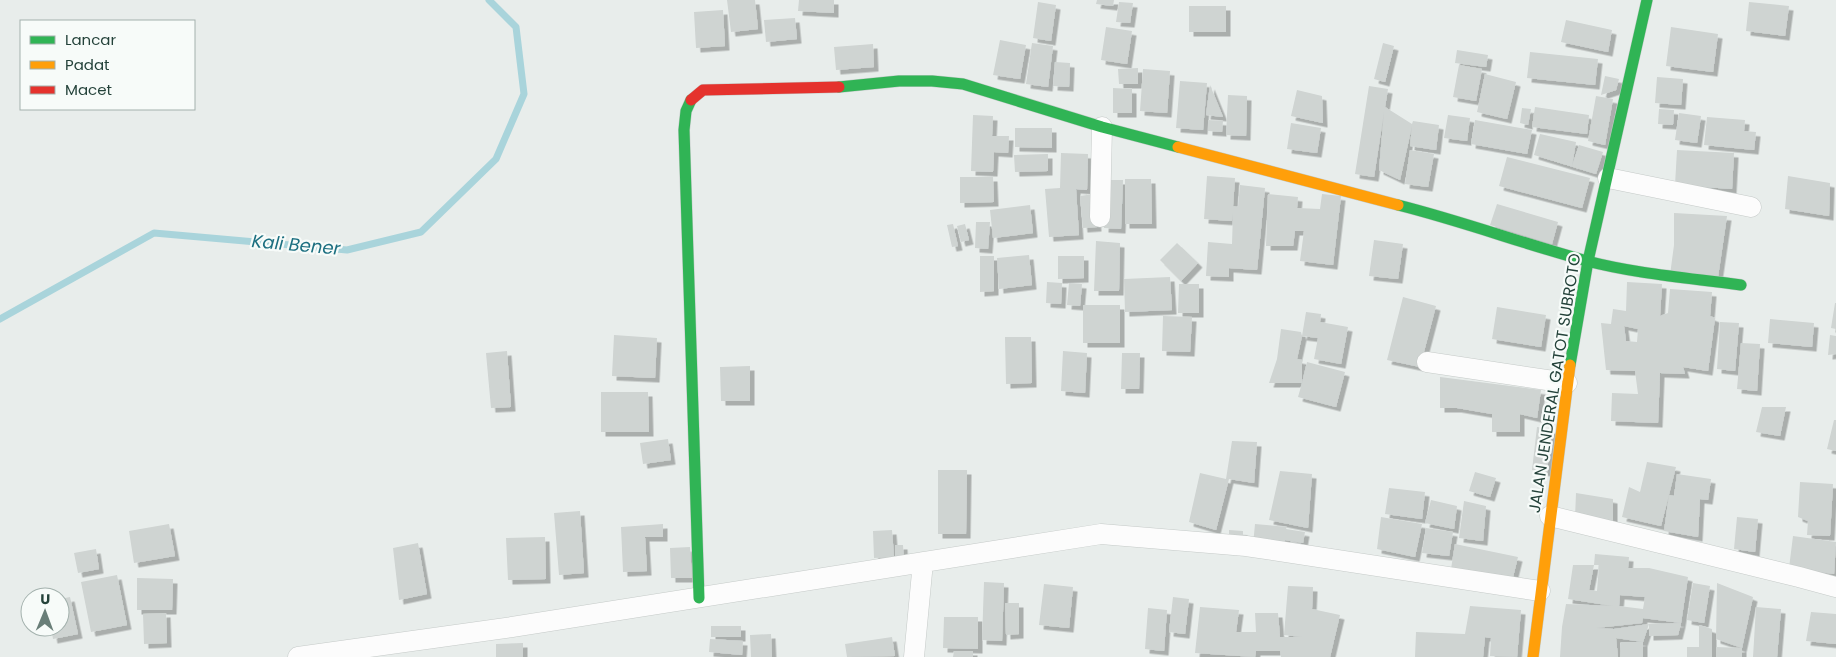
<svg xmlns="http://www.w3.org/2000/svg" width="1836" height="657" font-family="Poppins,sans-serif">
<defs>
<filter id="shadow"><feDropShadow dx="4.5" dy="4.5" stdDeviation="0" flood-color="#0004"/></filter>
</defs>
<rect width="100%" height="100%" fill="#e8edeb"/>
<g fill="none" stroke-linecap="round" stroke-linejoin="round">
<path stroke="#a9d4db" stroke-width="7" d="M0,319L154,233L347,250L421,232L496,159L524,94L516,27L489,0"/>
</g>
<path fill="#cfd4d2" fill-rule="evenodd" filter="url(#shadow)" d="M727,0H755L758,29L731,32Z
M799,0H834V13L798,11Z
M1097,0H1114L1113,6L1096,4Z
M1038,2L1056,5L1051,41L1033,38Z
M1119,2L1133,3L1130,23L1116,22Z
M1749,2L1789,6L1785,36L1746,31Z
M1189,6H1226V32H1189Z
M723,10L725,46L696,48L694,12Z
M795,18L797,39L766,42L764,20Z
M1566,20L1612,30L1608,52L1561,42Z
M1106,27L1132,31L1127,64L1101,60Z
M1671,27L1718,34L1713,72L1666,66Z
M1000,40L1026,45L1020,79L993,75Z
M1032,43L1053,46L1048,87L1026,84Z
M1383,43L1394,46L1385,82L1374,79Z
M873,44L874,67L836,70L834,47Z
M1457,50L1488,55L1486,67L1455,63Z
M1530,52L1598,59L1595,85L1527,78Z
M1055,62L1070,63L1069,87L1053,86Z
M1459,65L1482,69L1476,101L1453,97Z
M1138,68V84H1119L1118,69Z
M1143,69L1170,71L1167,113L1140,111Z
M1485,74L1516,82L1507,119L1477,112Z
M1605,76L1619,79L1616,90L1601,95Z
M1657,77L1683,79L1681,105L1655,103Z
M1180,81L1207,83L1203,130L1176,128Z
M1210,85L1223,117L1206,115Z
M1369,86L1388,89L1385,107L1412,124L1413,121L1439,125L1436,150L1410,146L1412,126L1400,180L1379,170L1384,112L1374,177L1355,174Z
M1113,88L1132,89V113H1113Z
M1297,90L1322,96L1323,123L1291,116Z
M1228,95L1247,96L1246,136L1226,135Z
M1596,96L1613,99L1605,145L1588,141Z
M1535,107L1589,115L1587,134L1532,127Z
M1522,108L1531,109L1528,125L1520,123Z
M1659,109L1674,110L1673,125L1658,124Z
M1679,113L1701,116L1697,143L1675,140Z
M973,115L993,116L992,136H1009L1008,153L994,152L993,172L971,171Z
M1448,115L1470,118L1467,141L1444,138Z
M1707,117L1745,120L1744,131L1756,132L1754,150L1704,145Z
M1208,120L1223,121L1222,132L1208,131Z
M1475,120L1532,130L1527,154L1471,144Z
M1291,123L1321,128L1317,153L1287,149Z
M1015,128H1052V148L1015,147Z
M1540,134L1576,142L1572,166L1579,145L1603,152L1596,174L1534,155Z
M1410,150L1434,154L1428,187L1405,184Z
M1677,150L1734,153L1732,189L1675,185Z
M1061,153L1088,154L1087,190L1076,189L1079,235L1049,237L1045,189L1060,188Z
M1048,154V171L1015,172L1014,155Z
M1507,157L1590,178L1582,208L1499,186Z
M1207,176L1235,178L1233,206L1238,207L1240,185L1265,188L1257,270L1229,268V277L1206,276L1208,242L1232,244L1233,213L1232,221L1204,219Z
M1788,176L1830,183L1829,216L1785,209Z
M960,177H993L994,202L960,203Z
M1125,179H1151L1152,224H1125Z
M1107,180H1123L1121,229L1104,228Z
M1094,194L1097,227L1083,228L1080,196Z
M1268,194L1298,197L1297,208L1320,209L1322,194L1341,196L1333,265L1300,261L1304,231H1295L1293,246H1266Z
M1497,204L1558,222L1552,244L1490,225Z
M1030,205L1033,233L993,238L990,210Z
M1674,213L1727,216L1718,277L1670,275L1674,245Z
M976,222H990L988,249L975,248Z
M953,224L958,246L952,247L947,225Z
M965,224L969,240L961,242L957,226Z
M1374,240L1403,244L1398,279L1369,276Z
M1096,241L1120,243L1119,291H1094Z
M1177,243L1198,263L1181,281L1160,260Z
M1029,255L1032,285L999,289L997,258Z
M980,256H994V291L980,292Z
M1058,256H1084V278L1058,279Z
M1170,277L1172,310L1125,312L1124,279Z
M1047,282L1062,283L1061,304L1046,303Z
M1627,282L1662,284L1660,316L1668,313L1670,289L1712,292L1710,316L1715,318L1708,371L1683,367L1685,374L1660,373L1658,423L1611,421L1612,393L1638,394L1635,371L1606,370L1601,323L1611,324L1613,309L1626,311ZM1624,326L1638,329L1637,342L1626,341Z
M1069,283L1082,284L1080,306L1067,305Z
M1179,284H1199V313H1178Z
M1403,297L1436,306L1420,367L1387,360Z
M1835,303H1836V329L1831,328Z
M1083,305H1120V343H1083Z
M1497,307L1546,315L1541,347L1492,339Z
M1306,312L1321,314L1320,322L1348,327L1341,364L1314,359L1318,338L1302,336Z
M1163,316L1192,317L1190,352L1162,351Z
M1770,319L1814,323L1812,347L1768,343Z
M1720,322L1739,323L1735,371L1717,369Z
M1281,329L1301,332L1302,336L1297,359L1302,360V383L1307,362L1345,372L1336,407L1298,397L1302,383H1269L1277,359Z
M614,335L657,338L655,378L612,376Z
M1830,335L1836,336V354L1828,355Z
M1005,337H1031L1032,383L1006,384Z
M1741,343L1760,344L1757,391L1737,389Z
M507,351L511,407L491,408L486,353Z
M1063,351L1087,353L1085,393L1061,391Z
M1122,353H1140L1139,389H1121Z
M750,366V401H721L720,367Z
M1440,377L1541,390L1537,418L1520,414V432H1492V414L1457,408H1440Z
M601,392H648L649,432H601Z
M1762,407H1786L1780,436L1756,432Z
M1834,420H1836V451L1827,449Z
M1537,427L1552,429L1547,472L1532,470Z
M668,439L671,460L643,464L640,443Z
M1232,441L1257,442L1254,483L1229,479L1216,530L1189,522L1200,473L1226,479Z
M1647,462L1676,467L1661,526L1622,517L1629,487L1640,492Z
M938,470H967L966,534H938Z
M1280,471L1312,474L1308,528L1269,520Z
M1475,472L1496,478L1490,497L1469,491Z
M1677,474L1711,479L1708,500L1700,499L1698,537L1664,531L1669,495L1674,496Z
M1800,482L1833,484L1830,536L1807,535L1808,521L1798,517Z
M1389,488L1425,492L1422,519L1385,514Z
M1576,493L1613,499V524L1575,518Z
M1431,500L1457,506L1454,529L1425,523Z
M1464,501L1486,506L1483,541L1459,538Z
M580,511L584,573L559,575L554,513Z
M1381,517L1422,524L1415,557L1377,549Z
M1737,517L1758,519L1755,552L1734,549Z
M169,524L175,556L134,563L129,531Z
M663,524V537H645L647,571L623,572L621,527Z
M1255,524L1287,527L1286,529L1305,532L1303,543L1291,541L1304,545L1302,553L1289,549L1291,541L1285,540V548L1253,545Z
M1426,528L1453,532L1449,556L1422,553Z
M892,530L894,557L874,558L873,531Z
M1229,530L1243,531V541L1229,540Z
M1793,536L1836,542L1834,574L1789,568Z
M545,537L546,579L508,580L506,538Z
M418,543L427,594L399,600L393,548Z
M1455,544L1518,557L1512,581L1451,569Z
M895,545H903L904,561H895Z
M690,547L692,578H671L670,548Z
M96,549L99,569L78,573L74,553Z
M1595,554L1629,557L1628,568H1649L1688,577L1681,623L1678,635L1649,636V624L1643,642L1616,638L1618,657H1560L1562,627L1566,604L1613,606L1568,599L1573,565H1594L1589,590L1597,591L1599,565H1594ZM1620,595L1645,597L1643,609L1619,606ZM1643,618L1681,623L1649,624L1614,629L1596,628L1642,623Z
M117,575L127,625L91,632L81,582Z
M137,578L173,579L172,610H137Z
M984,582L1004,583L1002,641L982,640Z
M1693,583L1710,586L1704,623L1687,620Z
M1717,583L1753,597L1742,648V657H1716V647L1742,648L1716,639Z
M1044,584L1073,587L1069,628L1039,625Z
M1288,586L1313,587L1312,609L1340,615L1330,657H1281L1280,651H1256L1255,657L1195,653L1200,607L1239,610L1236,632H1256L1255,613H1278L1280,637H1302L1284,635Z
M70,597L78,634L53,639L51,627H60V599Z
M1173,597L1189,599L1185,634L1169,632Z
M1005,603H1019V634L1006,635Z
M1470,606L1521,610L1517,657L1490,656L1491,638L1485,637L1483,657H1415L1416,632L1465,634Z
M1756,607L1781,609L1777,657H1753Z
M1148,608L1167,610L1164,651L1145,649Z
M1811,612L1836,614V644L1806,641Z
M166,613L167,643L144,644L143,614Z
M944,617H978V649L943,648Z
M1699,625L1712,629V657H1687V647H1699Z
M711,626H741V637H711Z
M771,634L772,657H751L750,635Z
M892,637L895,656L847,657L845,644Z
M710,639L743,641L742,655L709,652Z
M1621,642H1643V657H1620Z
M523,643V657H496V644Z
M954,651H973V657H953Z"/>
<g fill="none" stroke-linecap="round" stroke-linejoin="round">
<g stroke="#c5cac8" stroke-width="21">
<path id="street" d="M1608,178L1751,207
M1100,217L1102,127
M1427,362L1567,383
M1550,516L1799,577L1836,587
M298,657L512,627L1101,534L1246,546L1540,591
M914,657L923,562"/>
</g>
<g stroke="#c3cbc8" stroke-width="12">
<path id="fast" d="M839,87L899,81H932L963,84L1102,127L1178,147
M691,100L686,111L684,130L699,598
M1398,205C1462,221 1524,244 1587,261C1637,274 1690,278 1741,285
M1570,365L1588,261L1647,0"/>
</g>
<g stroke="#c3cbc8" stroke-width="12">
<path id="slow" d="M1178,147L1398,205
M1533,657L1570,365"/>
</g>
<g stroke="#c3cbc8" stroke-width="12">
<path id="jam" d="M691,100L703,90L839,87"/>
</g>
<use href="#street" stroke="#fcfcfc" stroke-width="20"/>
<use href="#fast" stroke="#30b455" stroke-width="11"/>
<use href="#slow" stroke="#ff9f0a" stroke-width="11"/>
<use href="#jam" stroke="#e5322d" stroke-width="11"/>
</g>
<g text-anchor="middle" stroke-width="4.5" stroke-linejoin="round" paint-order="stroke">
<g font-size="16" fill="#24423a" stroke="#f7fbf9">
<text transform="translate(1554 383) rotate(-81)" y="6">JALAN JENDERAL GATOT SUBROTO</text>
</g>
<g font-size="18" font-style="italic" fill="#1c6f80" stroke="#f7fbf9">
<text transform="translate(296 245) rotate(5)" y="6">Kali Bener</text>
</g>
</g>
<rect x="20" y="20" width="175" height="90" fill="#f7fbf9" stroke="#a3b1ad"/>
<rect x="30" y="36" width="25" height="8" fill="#30b455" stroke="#a3b1ad"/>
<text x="65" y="45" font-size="15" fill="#24423a">Lancar</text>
<rect x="30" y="61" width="25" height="8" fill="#ff9f0a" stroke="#a3b1ad"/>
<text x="65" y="70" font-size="15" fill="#24423a">Padat</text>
<rect x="30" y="86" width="25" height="8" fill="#e5322d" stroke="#a3b1ad"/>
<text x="65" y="95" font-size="15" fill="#24423a">Macet</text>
<g transform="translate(45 612) rotate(1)"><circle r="24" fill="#f7fbf9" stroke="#a3b1ad"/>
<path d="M0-4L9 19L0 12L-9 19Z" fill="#697e78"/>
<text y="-8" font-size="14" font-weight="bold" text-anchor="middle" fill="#24423a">U</text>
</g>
</svg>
